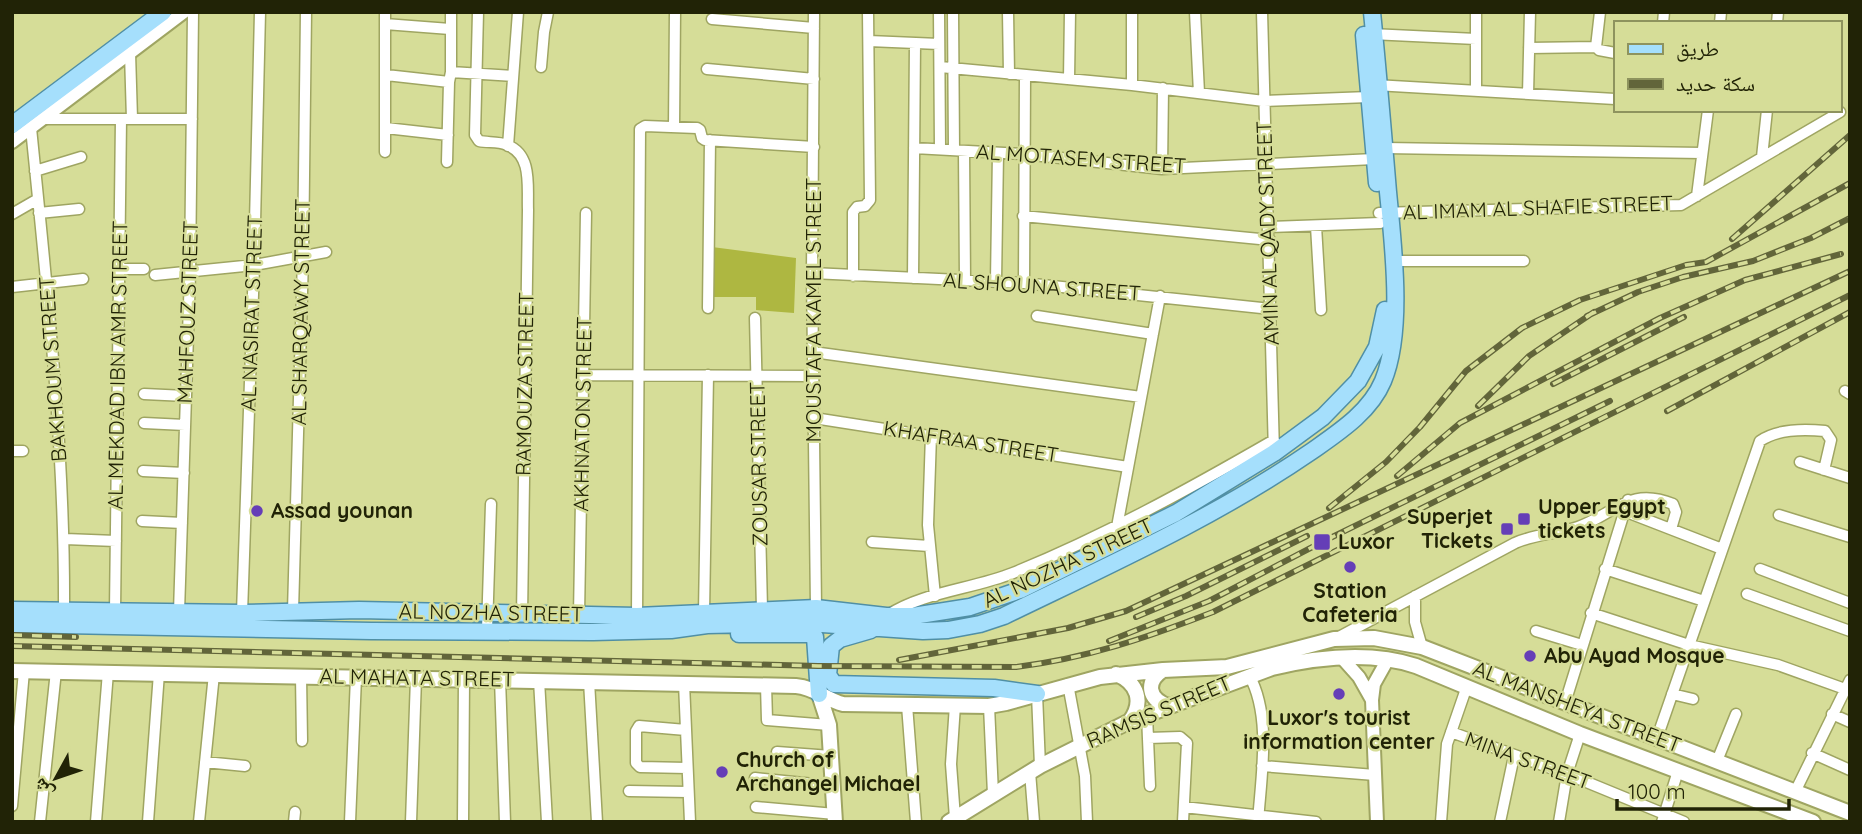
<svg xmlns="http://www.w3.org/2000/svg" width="1862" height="834" font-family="Quicksand,'Noto Naskh Arabic',sans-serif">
<rect width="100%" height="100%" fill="#d6dd98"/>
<path fill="#aeb741" d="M712,247L796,258L794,313L756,310V297H711Z"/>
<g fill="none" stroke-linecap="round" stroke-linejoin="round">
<g stroke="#9fa562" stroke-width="13">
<path id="minor" d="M478,12L475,135L479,141C488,143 498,141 507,145C533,155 527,187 528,210L522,616
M814,12L812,273L816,608
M939,12L940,149
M953,12L954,150
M1008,12L1009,74
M1195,12L1199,93
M1262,12L1274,453
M1600,12L1596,47L1599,50L1615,53
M712,19L814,28
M1663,23L1664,12
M1720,23L1721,12
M1777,23L1778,12
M385,24L450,29
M1371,34L1476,39
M869,41L939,44
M1529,48L1596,47
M130,53L132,119
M541,67L544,32L548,12
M940,67L1132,85L1264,101L1369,97
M707,69L814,79
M451,72L513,76
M386,75L449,82
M1069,79L1070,12
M1132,85V12
M1375,85L1615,99
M1476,91V12
M1528,94L1530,12
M43,119H192
M674,127L675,12
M31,128C47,288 65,449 64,611
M386,128L448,135
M508,146L518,12
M914,148L1024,154L1162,169L1374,159
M1385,148L1702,153
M964,151L965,280
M385,152V12
M1762,157L1767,110
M447,162L449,82L451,72V12
M1162,169L1163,88
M35,171L81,157
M1697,196L1708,110
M39,213L79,209
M1379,213L1681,205L1840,112
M12,214L38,199
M1023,216L1270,240
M1316,226L1321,310
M1269,227L1380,223
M1393,261H1524
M119,269H144
M812,273L1024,283L1271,309
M155,275L254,265L326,252
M853,276V212L857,207L865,206L870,200L868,12
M913,278L915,43
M996,281L998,153
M1024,283L1025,75
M12,287L83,279
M708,308L710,140
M1037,316L1153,334
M755,318L762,609
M813,352L1141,397
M583,375L813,376
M1845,391L1850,394
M144,394L186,396
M814,418L1128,467
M144,423L185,425
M931,435L928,525L935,596
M12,451H23
M1800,462L1850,478
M143,471L184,473
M1624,511L1722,549
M1779,515L1850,537
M142,521L182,523
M1117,527L1160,296
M65,539L116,541
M872,542L929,546
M1605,569L1704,601
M1760,569L1850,603
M1747,594L1850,631
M1415,596V622L1422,647
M115,611L121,119
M293,611L303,257L306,12
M179,612L190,273L193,12
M242,613L254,265L260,12
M704,613L708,375
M1591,613L1689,645L1778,665L1845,689
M579,615L586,213
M888,615C923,592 973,589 1013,573C1104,536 1189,489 1274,440
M637,616L640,129L645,126L697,128L700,130L702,138L705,140L814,147
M487,630L491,504
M1536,631L1582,645
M1339,637L1515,543C1535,534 1557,534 1578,527C1615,514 1629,486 1673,504L1676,512L1671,529
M1249,675C1272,716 1261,776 1258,822
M301,676L302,741
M500,679L505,822
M539,680L547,822
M589,681L597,822
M684,683L690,822
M1068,684L1085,776L1087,822
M766,685L767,720L829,725
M1037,694L1040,766
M1672,694L1693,699
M1565,703L1628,500
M907,705L916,822
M955,705L951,764L955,818
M989,706L993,794
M1832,714L1850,722
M1147,715L1150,786
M686,730L639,726L636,731V763L640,767L687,768
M1451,732L1567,774L1684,822
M1148,738L1180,737L1187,743L1183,822
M1657,738L1760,441C1777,429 1805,429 1825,431L1831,440L1824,470
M777,752L831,756
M1812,753L1850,770
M1717,761L1736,714
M205,762L245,766
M1262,766L1375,775
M1030,772L1034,822
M755,778L834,786
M629,791L688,792
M1795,792L1850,680
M12,806L24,671
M756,807L835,814
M1184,807L1316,822
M40,822L56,671
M96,822L108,672
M148,822L159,673
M199,822L214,674
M294,822L295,812
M350,822L356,677
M411,822L416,678
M463,822L464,679
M1441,822L1447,744L1467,686
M1500,822L1514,756
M1559,822L1567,774L1580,734
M1662,822L1678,771"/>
</g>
<g stroke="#9fa562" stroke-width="16">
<path id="tertiary" d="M12,142L184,12
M1342,658L1359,677L1372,700
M1377,822L1372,700L1374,684L1388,659"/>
</g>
<g stroke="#9fa562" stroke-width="18">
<path id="secondary" d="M1163,670C1145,682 1148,699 1168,706
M12,671L796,686C814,687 826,700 843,704L989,706L1006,703L1100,677L1163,670L1227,667L1334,639L1374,638L1422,647L1850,813
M1116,674C1138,683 1144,702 1130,721
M819,694L829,725L835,822
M949,822L1040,766L1130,721L1272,668C1318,657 1370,651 1416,666L1580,734L1813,822"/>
</g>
<g stroke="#508fa5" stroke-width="19">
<path id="primary" d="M1364,35L1377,183
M12,125L163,12
M12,610L242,613L359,610L637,616L816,608L886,616H913L970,607L1020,590L1176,513L1274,453L1323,417L1358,381L1377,347L1385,310
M12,624L371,631L593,632L671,630L707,625L808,623L923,631L948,630L980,624L1004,616C1109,565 1216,517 1312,451C1339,432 1370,412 1383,381C1404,331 1393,245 1388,192C1383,132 1378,72 1372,12
M871,630L840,639L831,646L828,675L834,684L994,688L1037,694
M739,634H808L815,637L819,694"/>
</g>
<use href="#minor" stroke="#fff" stroke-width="10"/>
<use href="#tertiary" stroke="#fff" stroke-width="12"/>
<use href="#secondary" stroke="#fff" stroke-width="14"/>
<use href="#primary" stroke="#a5dffc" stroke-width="16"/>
<g stroke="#62653a" stroke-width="6">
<path id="rail" d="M1732,239L1850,135
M1587,316L1638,292L1683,277L1753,261L1811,238L1850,218
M1553,384L1684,317
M1478,406L1529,356L1594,312
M1667,411L1850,312
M1397,476L1460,423L1660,318L1745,280L1841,254
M1329,508L1386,462L1420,427L1466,371L1522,328L1580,300L1686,265L1706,262L1850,183
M1136,617L1186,596L1307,536
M12,635L76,637
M1109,641L1209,601L1322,542L1610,401
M12,646L818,666L1016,667C1088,658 1146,638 1213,612L1850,295
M899,660L1068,628L1126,611L1850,271"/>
</g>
<use href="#rail" stroke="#d6dd98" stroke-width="3.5" stroke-dasharray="10" stroke-linecap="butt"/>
</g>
<g fill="#653eb7" stroke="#d6dd98" stroke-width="2.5">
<circle cx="257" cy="511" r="7"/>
<rect x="1517" y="512" width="14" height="14" rx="3.5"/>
<rect x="1500" y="522" width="14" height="14" rx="3.5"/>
<rect x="1313" y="533" width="18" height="18" rx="3.5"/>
<circle cx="1350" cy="567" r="7"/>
<circle cx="1530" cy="656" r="7"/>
<circle cx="1339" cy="694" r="7"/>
<circle cx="722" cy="772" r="7"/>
</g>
<g text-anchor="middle" stroke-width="5" stroke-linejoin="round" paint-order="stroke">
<g font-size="21" fill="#212306" stroke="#d6dd98">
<text transform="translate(1081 159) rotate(4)" y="7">AL MOTASEM STREET</text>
<text transform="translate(1538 208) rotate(-2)" y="7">AL IMAM AL SHAFIE STREET</text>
<text transform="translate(1268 233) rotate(-92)" y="7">AMIN AL QADY STREET</text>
<text transform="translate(1042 287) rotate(4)" y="7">AL SHOUNA STREET</text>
<text transform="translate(814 310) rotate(-90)" y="7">MOUSTAFA KAMEL STREET</text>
<text transform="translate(188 312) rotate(-88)" y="7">MAHFOUZ STREET</text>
<text transform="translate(301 312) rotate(-89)" y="7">AL SHARQAWY STREET</text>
<text transform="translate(252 313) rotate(-88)" y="7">AL NASIRAT STREET</text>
<text transform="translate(118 365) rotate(-89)" y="7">AL MEKDAD IBN AMR STREET</text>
<text transform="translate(53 369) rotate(-94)" y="7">BAKHOUM STREET</text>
<text transform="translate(525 384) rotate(-89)" y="7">RAMOUZA STREET</text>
<text transform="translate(583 414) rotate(-89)" y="7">AKHNATON STREET</text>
<text transform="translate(971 442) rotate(9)" y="7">KHAFRAA STREET</text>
<text transform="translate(759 464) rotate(-91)" y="7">ZOUSAR STREET</text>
<text transform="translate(1068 563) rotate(-25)" y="7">AL NOZHA STREET</text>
<text transform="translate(491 613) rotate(1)" y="7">AL NOZHA STREET</text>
<text transform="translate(417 678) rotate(1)" y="7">AL MAHATA STREET</text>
<text transform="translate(1577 707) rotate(21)" y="7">AL MANSHEYA STREET</text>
<text transform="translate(1159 712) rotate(-23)" y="7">RAMSIS STREET</text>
<text transform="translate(1528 761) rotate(20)" y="7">MINA STREET</text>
</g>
<g font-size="21" font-weight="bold" fill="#212306" stroke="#d6dd98" text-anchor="start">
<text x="1538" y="514">Upper Egypt<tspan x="1538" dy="24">tickets</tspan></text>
<text x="271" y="518">Assad younan</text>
<text x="1493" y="524" text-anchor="end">Superjet<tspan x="1493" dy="24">Tickets</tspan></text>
<text x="1338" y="549">Luxor</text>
<text x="1350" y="598" text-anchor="middle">Station<tspan x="1350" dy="24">Cafeteria</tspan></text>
<text x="1544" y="663">Abu Ayad Mosque</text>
<text x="1339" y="725" text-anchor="middle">Luxor's tourist<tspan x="1339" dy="24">information center</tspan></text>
<text x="736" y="767">Church of<tspan x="736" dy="24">Archangel Michael</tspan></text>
</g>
</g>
<rect width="1862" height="834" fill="none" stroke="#212306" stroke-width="28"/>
<rect x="1614" y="21" width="228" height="91" fill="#d6dd98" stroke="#8e935e" stroke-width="2"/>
<rect x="1628" y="44" width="35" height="10" fill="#a5dffc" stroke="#8e935e" stroke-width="2"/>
<text x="1676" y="56" font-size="21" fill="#212306">طريق</text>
<rect x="1628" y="79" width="35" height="10" fill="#62653a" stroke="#8e935e" stroke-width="2"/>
<text x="1676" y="91" font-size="21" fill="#212306">سكة حديد</text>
<g transform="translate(56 778) rotate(230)" stroke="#d6dd98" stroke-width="5" paint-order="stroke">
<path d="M0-5L12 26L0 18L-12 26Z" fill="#212306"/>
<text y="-10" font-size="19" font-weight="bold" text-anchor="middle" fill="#212306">ش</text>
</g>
<path d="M1617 799v10h172v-10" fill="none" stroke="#212306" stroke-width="3.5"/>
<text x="1628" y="799" font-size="21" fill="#212306" stroke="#d6dd98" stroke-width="5" paint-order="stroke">100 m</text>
</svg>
